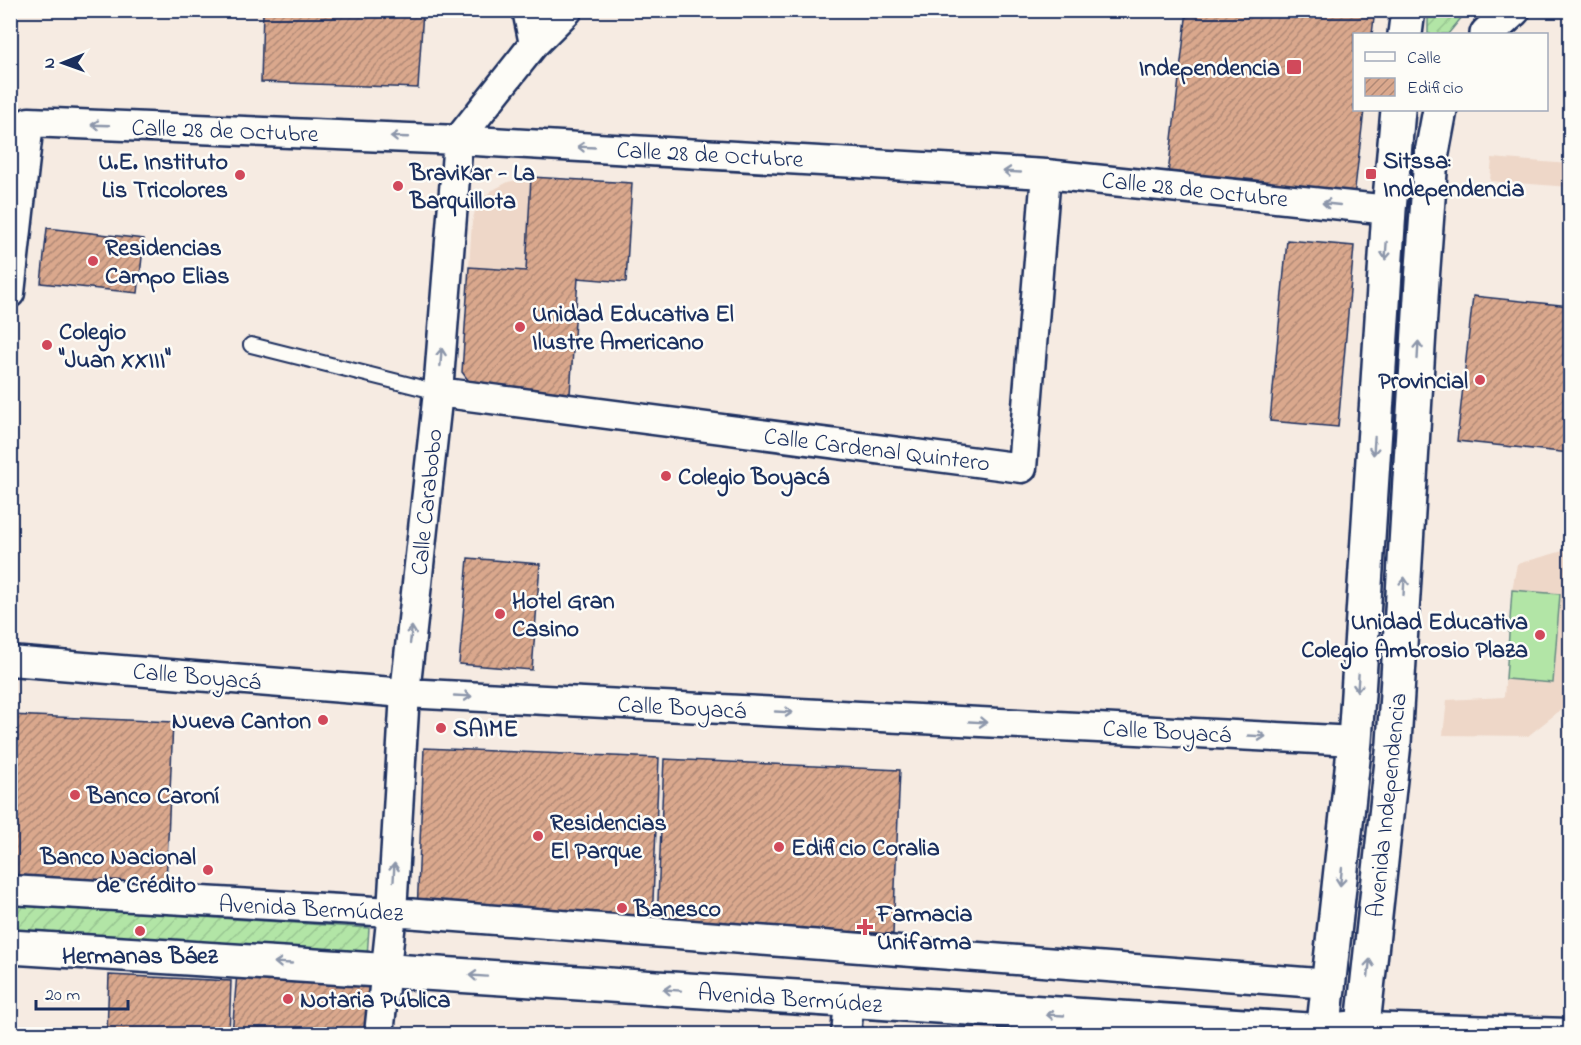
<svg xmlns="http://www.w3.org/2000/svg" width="1581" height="1045" font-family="'Indie Flower',sans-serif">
<defs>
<pattern id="garden-furrows" width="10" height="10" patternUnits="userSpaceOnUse" patternTransform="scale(1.5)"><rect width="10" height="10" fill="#b2e5a6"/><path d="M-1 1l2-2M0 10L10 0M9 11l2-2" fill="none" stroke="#98c591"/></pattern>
<pattern id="building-hatch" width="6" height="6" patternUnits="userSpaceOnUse" patternTransform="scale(1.5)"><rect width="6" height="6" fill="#daa88d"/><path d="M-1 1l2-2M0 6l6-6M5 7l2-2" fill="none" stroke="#b08976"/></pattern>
</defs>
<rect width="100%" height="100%" fill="#f6ebe2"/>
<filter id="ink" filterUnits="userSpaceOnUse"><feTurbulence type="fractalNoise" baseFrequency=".0167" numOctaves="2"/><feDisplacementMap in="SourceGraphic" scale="12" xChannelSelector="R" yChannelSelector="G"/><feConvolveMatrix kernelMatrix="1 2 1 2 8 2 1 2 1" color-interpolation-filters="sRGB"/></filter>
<g filter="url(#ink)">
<path fill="#eed7c8" d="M1492,158L1570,164V187L1490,181Z
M531,177L632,183L626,282L578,278L570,394L471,384L462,372L472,222L477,204L491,191L508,182Z
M1570,549V705L1563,708L1528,736L1443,735L1447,700L1504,697L1512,590L1517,564Z"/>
<path fill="url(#garden-furrows)" stroke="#668a82" stroke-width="1.5" d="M1428,11V10L1467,11L1448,34H1428Z
M10,904L369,928L367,957L11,934Z"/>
<path fill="#b2e5a6" stroke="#668a82" stroke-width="1.5" d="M1512,590L1560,594L1553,683L1506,679Z"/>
<path fill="url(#building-hatch)" stroke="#1b2f5e" stroke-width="1.5" d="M263,10H423L418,88L261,82Z
M1187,10H1375L1372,34H1354V110H1364L1354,197L1168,174Z
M531,177L632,183L626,282L578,278L570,394L471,384L462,372L469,267L526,271Z
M47,228L144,239L138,293L41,283Z
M1287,240L1354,246L1338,427L1270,421Z
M1473,296L1570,306V453L1457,441Z
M468,558L540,564L532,670L459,664Z
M10,715L173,722L166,885L10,878Z
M424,748L659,758L652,923L417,913Z
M664,759L900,770L893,934L657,923Z
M237,973L376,983L372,1034H232Z
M109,975L231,981L229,1034H107Z"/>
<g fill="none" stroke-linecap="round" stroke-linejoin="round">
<g stroke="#1b2f5e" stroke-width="18">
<path id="lane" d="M251,345L438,392"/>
</g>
<g stroke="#1b2f5e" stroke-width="33">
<path id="street" d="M527,10L534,44
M10,293L29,122L458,140L1046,174L1389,210
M438,392L1022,468L1046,174
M10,661L405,693L1355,741
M10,890L392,912L1330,984
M1363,1027L1570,1033
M379,1034L392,912L405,693L438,392L458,140L534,44L568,10
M846,1034L849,1003"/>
</g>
<g stroke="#1b2f5e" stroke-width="38">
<path id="secondary" d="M1405,34L1408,10
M1487,34L1513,10
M10,947C448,973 886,1005 1323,1031L1363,1027
M1323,1034L1355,741L1389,210L1398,110
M1362,1034L1394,743L1422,281L1431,158L1440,110"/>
</g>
<use href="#lane" stroke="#fdfcf7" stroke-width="14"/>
<use href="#street" stroke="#fdfcf7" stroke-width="28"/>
<use href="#secondary" stroke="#fdfcf7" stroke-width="33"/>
</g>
<defs><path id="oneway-shaft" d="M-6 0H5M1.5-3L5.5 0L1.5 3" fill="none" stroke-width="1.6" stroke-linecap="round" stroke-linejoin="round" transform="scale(1.5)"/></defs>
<g stroke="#8c96aa">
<use href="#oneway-shaft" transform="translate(100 125) rotate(-178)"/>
<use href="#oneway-shaft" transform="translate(399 137) rotate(-178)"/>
<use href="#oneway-shaft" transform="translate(586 147) rotate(-177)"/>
<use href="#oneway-shaft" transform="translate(1012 172) rotate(-177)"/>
<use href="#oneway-shaft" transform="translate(1331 204) rotate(-174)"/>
<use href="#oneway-shaft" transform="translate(1386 251) rotate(94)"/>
<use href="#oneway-shaft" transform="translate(1418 350) rotate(-87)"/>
<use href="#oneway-shaft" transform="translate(441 357) rotate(-86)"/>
<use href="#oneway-shaft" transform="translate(1374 446) rotate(94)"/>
<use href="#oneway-shaft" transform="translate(1404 586) rotate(-87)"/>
<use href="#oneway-shaft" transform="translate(411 635) rotate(-84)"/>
<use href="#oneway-shaft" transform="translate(1358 683) rotate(94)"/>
<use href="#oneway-shaft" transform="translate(463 696) rotate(3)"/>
<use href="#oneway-shaft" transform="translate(784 712) rotate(3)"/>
<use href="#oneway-shaft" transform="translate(978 722) rotate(3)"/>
<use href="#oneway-shaft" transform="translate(1257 736) rotate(3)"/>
<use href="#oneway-shaft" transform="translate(394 872) rotate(-87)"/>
<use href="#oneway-shaft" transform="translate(1341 877) rotate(96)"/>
<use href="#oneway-shaft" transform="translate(283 963) rotate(-177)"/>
<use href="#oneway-shaft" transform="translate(1369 968) rotate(-84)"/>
<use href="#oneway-shaft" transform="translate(478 976) rotate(-176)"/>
<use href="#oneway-shaft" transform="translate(672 990) rotate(-176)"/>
<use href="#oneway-shaft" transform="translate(1055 1015) rotate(-177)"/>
</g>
</g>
<g fill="#d1495b" stroke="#fdfcf7" stroke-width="2">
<rect x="1286" y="59" width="16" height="16" rx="3"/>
<rect x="1365" y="168" width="12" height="12" rx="3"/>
<circle cx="240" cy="175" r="6"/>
<circle cx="398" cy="186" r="6"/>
<circle cx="93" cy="261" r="6"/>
<circle cx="520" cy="327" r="6"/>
<circle cx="47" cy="345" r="6"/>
<circle cx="1480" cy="380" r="6"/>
<circle cx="666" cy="476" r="6"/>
<circle cx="500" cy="614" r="6"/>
<circle cx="1540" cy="635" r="6"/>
<circle cx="323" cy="720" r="6"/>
<circle cx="441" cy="728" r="6"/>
<circle cx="75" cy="795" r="6"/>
<circle cx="538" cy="836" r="6"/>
<circle cx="779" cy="847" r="6"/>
<circle cx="208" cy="870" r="6"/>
<circle cx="622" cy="908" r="6"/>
<path d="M862 918h6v6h6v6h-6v6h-6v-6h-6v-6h6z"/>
<circle cx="140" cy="931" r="6"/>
<circle cx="288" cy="999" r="6"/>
</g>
<g text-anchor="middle" stroke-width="5" stroke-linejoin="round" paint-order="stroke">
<g font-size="24" font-weight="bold" fill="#1b2f5e" stroke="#fdfcf7" text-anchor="start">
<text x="1280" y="75" text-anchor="end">Independencia</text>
<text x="1383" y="168">Sitssa:<tspan x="1383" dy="28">Independencia</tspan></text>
<text x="228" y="169" text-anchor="end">U.E. Instituto<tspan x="228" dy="28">Lis Tricolores</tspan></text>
<text x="410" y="180">BraviKar - La<tspan x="410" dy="28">Barquillota</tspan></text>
<text x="105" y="255">Residencias<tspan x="105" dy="28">Campo Elias</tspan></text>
<text x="532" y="321">Unidad Educativa El<tspan x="532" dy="28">Ilustre Americano</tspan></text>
<text x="59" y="339">Colegio<tspan x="59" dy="28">"Juan XXIII"</tspan></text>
<text x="1468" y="388" text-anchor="end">Provincial</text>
<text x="678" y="484">Colegio Boyacá</text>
<text x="512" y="608">Hotel Gran<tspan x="512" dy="28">Casino</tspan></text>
<text x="1528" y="629" text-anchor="end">Unidad Educativa<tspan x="1528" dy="28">Colegio Ambrosio Plaza</tspan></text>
<text x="311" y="728" text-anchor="end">Nueva Canton</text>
<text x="453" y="736">SAIME</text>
<text x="87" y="803">Banco Caroní</text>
<text x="550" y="830">Residencias<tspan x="550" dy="28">El Parque</tspan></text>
<text x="791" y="855">Edificio Coralia</text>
<text x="196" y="864" text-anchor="end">Banco Nacional<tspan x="196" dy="28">de Crédito</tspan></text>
<text x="634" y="916">Banesco</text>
<text x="877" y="921">Farmacia<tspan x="877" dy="28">Unifarma</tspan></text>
<text x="140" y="963" text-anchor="middle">Hermanas Báez</text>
<text x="300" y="1007">Notaria Publica</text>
</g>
<g font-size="24" fill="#1b2f5e" stroke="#fdfcf7">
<text transform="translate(225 130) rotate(2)" y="8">Calle 28 de Octubre</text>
<text transform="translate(710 154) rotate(3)" y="8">Calle 28 de Octubre</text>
<text transform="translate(1195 189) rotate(6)" y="8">Calle 28 de Octubre</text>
<text transform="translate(877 449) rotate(7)" y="8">Calle Cardenal Quintero</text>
<text transform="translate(426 502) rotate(-84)" y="8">Calle Carabobo</text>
<text transform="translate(197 676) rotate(5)" y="8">Calle Boyacá</text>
<text transform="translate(682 707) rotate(3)" y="8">Calle Boyacá</text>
<text transform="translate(1167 731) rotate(3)" y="8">Calle Boyacá</text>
<text transform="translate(1386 805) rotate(-84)" y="8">Avenida Independencia</text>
<text transform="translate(311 908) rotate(3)" y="8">Avenida Bermúdez</text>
<text transform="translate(790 998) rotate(4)" y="8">Avenida Bermúdez</text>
</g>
</g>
<rect width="1581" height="1045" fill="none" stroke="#fdfcf7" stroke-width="36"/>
<rect x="18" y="18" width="1545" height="1009" fill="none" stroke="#1b2f5e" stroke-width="2" filter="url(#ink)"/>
<rect x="1353" y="33" width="195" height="78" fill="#fdfcf7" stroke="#a3aaba" stroke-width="1.5"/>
<rect x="1365" y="52" width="30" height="9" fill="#fdfcf7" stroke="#a3aaba" stroke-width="1.5"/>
<text x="1407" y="63" font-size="18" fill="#1b2f5e">Calle</text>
<rect x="1365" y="78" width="30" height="18" fill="url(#building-hatch)" stroke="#a3aaba" stroke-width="1.5"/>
<text x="1407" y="93" font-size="18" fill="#1b2f5e">Edificio</text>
<g transform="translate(63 63) rotate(269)" stroke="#fdfcf7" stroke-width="4.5" paint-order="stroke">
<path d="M0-4.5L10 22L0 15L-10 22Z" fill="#1b2f5e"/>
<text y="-9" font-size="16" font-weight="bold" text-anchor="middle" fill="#1b2f5e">N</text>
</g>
<path d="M36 1000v9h92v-9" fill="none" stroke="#1b2f5e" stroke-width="3"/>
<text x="45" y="1000" font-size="18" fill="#1b2f5e" stroke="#fdfcf7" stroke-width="4.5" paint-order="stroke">20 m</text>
</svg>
